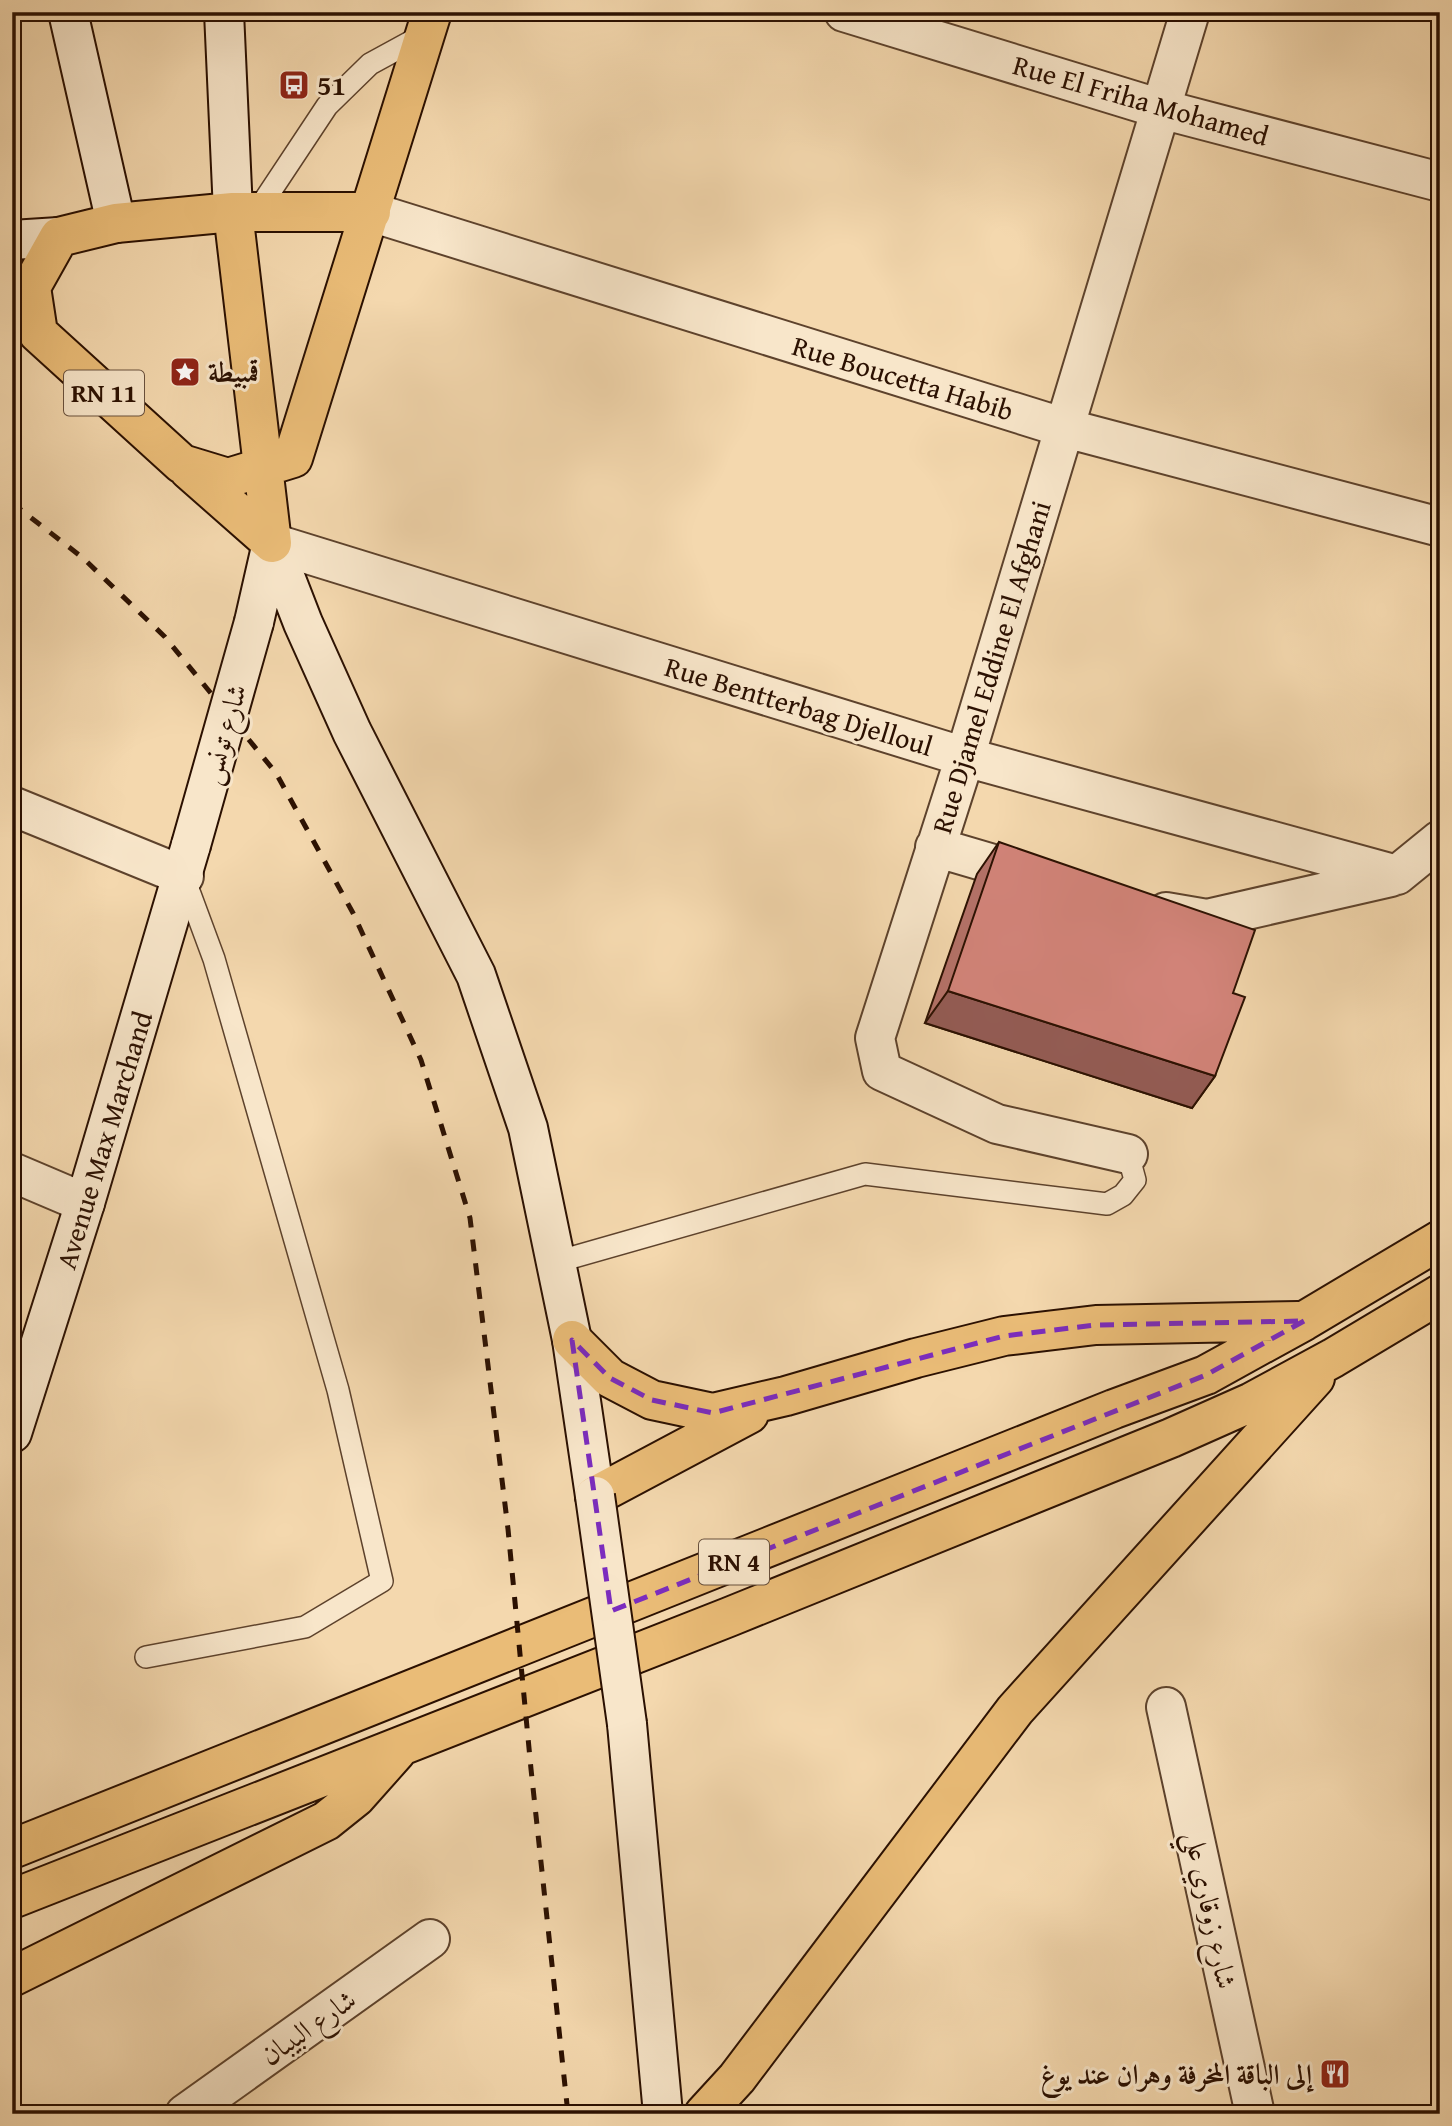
<svg xmlns="http://www.w3.org/2000/svg" width="1452" height="2126" font-family="'Gentium Book Plus',Amiri,serif">
<rect width="100%" height="100%" fill="#f4d8ae"/>
<filter id="stains"><feTurbulence type="fractalNoise" baseFrequency=".00286" numOctaves="4"/><feColorMatrix values="0 0 0 0 .2 0 0 0 0 .09 0 0 0 0 .02 0 0 0 .5 -.17"/></filter>
<radialGradient id="worn" r=".72"><stop offset=".6" stop-color="#630" stop-opacity="0"/><stop offset="1" stop-color="#630" stop-opacity=".3"/></radialGradient>
<g fill="none" stroke-linecap="round" stroke-linejoin="round">
<g stroke="#5d422c" stroke-width="24">
<path id="lane" d="M256,213L327,106L370,64L425,34
M556,1262L865,1174L1107,1204L1123,1195L1135,1180L1128,1154
M146,1657L305,1627L382,1581L338,1390L214,959L184,878"/>
</g>
<g stroke="#5d422c" stroke-width="42">
<path id="street" d="M844,12L1161,109L1440,182
M371,212L1065,428L1440,527
M272,543L965,757L1397,875L1440,840
M12,806L184,876
M935,847L1037,877
M1166,912L1207,919L1391,877
M1128,1154L997,1124L882,1071L875,1038L965,757L1190,12
M12,1172L85,1203
M1166,1707L1255,2114
M185,2114L430,1939"/>
</g>
<g stroke="#2b1001" stroke-width="42">
<path id="secondary" d="M68,12L116,223
M224,12L233,212
M12,240L59,237
M272,543L303,623L352,732L476,975L528,1128L572,1340L595,1496
M254,622L272,543
M12,1433L85,1203L191,845
M627,1724L663,2114"/>
</g>
<g stroke="#2b1001" stroke-width="42">
<path id="primary" d="M233,212L272,543
M371,212H233L116,223L59,237L31,287L38,333L182,464L228,478L293,458L432,12
M189,470L272,543"/>
</g>
<g stroke="#2b1001" stroke-width="42">
<path id="highway" d="M572,1340L610,1378L652,1400L713,1413L786,1396L916,1358L1004,1336L1096,1325L1298,1321
M595,1496L749,1414
M12,1849L1114,1409L1206,1375L1304,1321L1440,1240
M12,1899L729,1617L1171,1438L1252,1402L1333,1358L1440,1294
M12,1977L326,1821L356,1797L396,1752
M704,2114L737,2078L1015,1710L1315,1378"/>
</g>
<use href="#lane" stroke="#f8e6ca" stroke-width="21"/>
<use href="#street" stroke="#f8e6ca" stroke-width="38"/>
<use href="#secondary" stroke="#f8e6ca" stroke-width="38"/>
<use href="#primary" stroke="#eabc77" stroke-width="38"/>
<use href="#highway" stroke="#eabc77" stroke-width="38"/>
<path stroke="#2b1001" stroke-width="5" stroke-dasharray="12 12" stroke-linecap="butt" d="M12,503L83,558L165,637L276,773L353,913L421,1060L470,1218L508,1529L531,1769L568,2114"/>
<g stroke="#2b1001" stroke-width="42" stroke-linecap="butt">
<path id="secondary-bridge" d="M191,845L254,622
M595,1496L627,1724"/>
</g>
<use href="#secondary-bridge" stroke="#f8e6ca" stroke-width="38"/>
</g>
<path fill="#b57269" stroke="#2b1001" stroke-width="2" d="M999,842L1233,993L1215,1076L1192,1108L925,1023L977,874Z"/>
<path fill="#945c55" stroke="#2b1001" stroke-width="2" d="M948,991L1215,1076L1192,1108L925,1023Z"/>
<path fill="#d3847a" stroke="#2b1001" stroke-width="2" d="M999,842L1255,930L1233,993L1245,997L1215,1076L948,991Z"/>
<path fill="none" stroke="#7b2cbf" stroke-width="5" stroke-dasharray="14 9" stroke-linejoin="round" d="M1304,1321L1206,1375L611,1611L572,1340L610,1378L652,1400L713,1413L1004,1336L1096,1325Z"/>
<defs>
<g id="bus-square" transform="scale(1.575)"><rect x="-9" y="-9" width="18" height="18" rx="4" fill="#8f2418" stroke="#f8e6ca"/><path d="M-5-6H5V4H4V6H2V4H-2V6H-4V4H-5ZM-3.5-4V0h7V-4ZM-3.5 1.2v1.5H-2V1.2ZM2 1.2v1.5H3.5V1.2Z" fill="#fff"/></g>
<g id="sight-square" transform="scale(1.575)"><rect x="-9" y="-9" width="18" height="18" rx="4" fill="#8f2418" stroke="#f8e6ca"/><path d="M0-6L1.8-2.2L6-1.7L2.9 1.2L3.7 5.4L0 3.3L-3.7 5.4L-2.9 1.2L-6-1.7L-1.8-2.2Z" fill="#fff"/></g>
<g id="restaurant-square" transform="scale(1.575)"><rect x="-9" y="-9" width="18" height="18" rx="4" fill="#8f2418" stroke="#f8e6ca"/><path d="M-5-6h1v4h1v-4h1v4h1v-4h1v5L-1.5 .5V6h-2V.5L-5-1ZM5-6V6H3V1.5H1.5Q1.5-4 5-6Z" fill="#fff"/></g>
</defs>
<g fill-rule="evenodd">
<use href="#bus-square" x="294" y="85"/>
<use href="#sight-square" x="185" y="372"/>
<use href="#restaurant-square" x="1335" y="2074"/>
</g>
<g text-anchor="middle" stroke-width="6" stroke-linejoin="round" paint-order="stroke">
<g fill="#f8e6ca" stroke="#68503d" stroke-width="2">
<rect x="64" y="370.5" width="80" height="45" rx="5"/>
<rect x="699" y="1539.5" width="70" height="45" rx="5"/>
</g>
<g font-size="26" font-weight="bold" fill="#2b1001">
<text x="104" y="402">RN 11</text>
<text x="734" y="1571">RN 4</text>
</g>
<g font-size="28" font-weight="bold" fill="#2b1001" stroke="#f8e6ca" text-anchor="start">
<text x="317" y="95">51</text>
<text x="208" y="382">قمبيطة</text>
<text x="1312" y="2084" text-anchor="end">إلى الباقة المخرفة وهران عند يوغ</text>
</g>
<g font-size="28" fill="#2b1001" stroke="#f8e6ca">
<text transform="translate(1141 100) rotate(16)" y="10">Rue El Friha Mohamed</text>
<text transform="translate(903 378) rotate(17)" y="10">Rue Boucetta Habib</text>
<text transform="translate(991 667) rotate(-73)" y="10">Rue Djamel Eddine El Afghani</text>
<text transform="translate(799 706) rotate(17)" y="10">Rue Bentterbag Djelloul</text>
<text transform="translate(223 734) rotate(-74)" y="10">شارع تونس</text>
<text transform="translate(104 1140) rotate(-73)" y="10">Avenue Max Marchand</text>
<text transform="translate(1211 1910) rotate(78)" y="10">شارع زوقاري علي</text>
<text transform="translate(308 2027) rotate(-35)" y="10">شارع البيبان</text>
</g>
</g>
<rect width="1452" height="2126" fill="none" stroke="#f4d8ae" stroke-width="42"/>
<rect x="14" y="14" width="1424" height="2098" fill="none" stroke="#2b1001" stroke-width="3.5"/>
<rect x="21" y="21" width="1410" height="2084" fill="none" stroke="#2b1001" stroke-width="2"/>
<rect width="100%" height="100%" filter="url(#stains)"/>
<rect width="100%" height="100%" fill="url(#worn)"/>
</svg>
